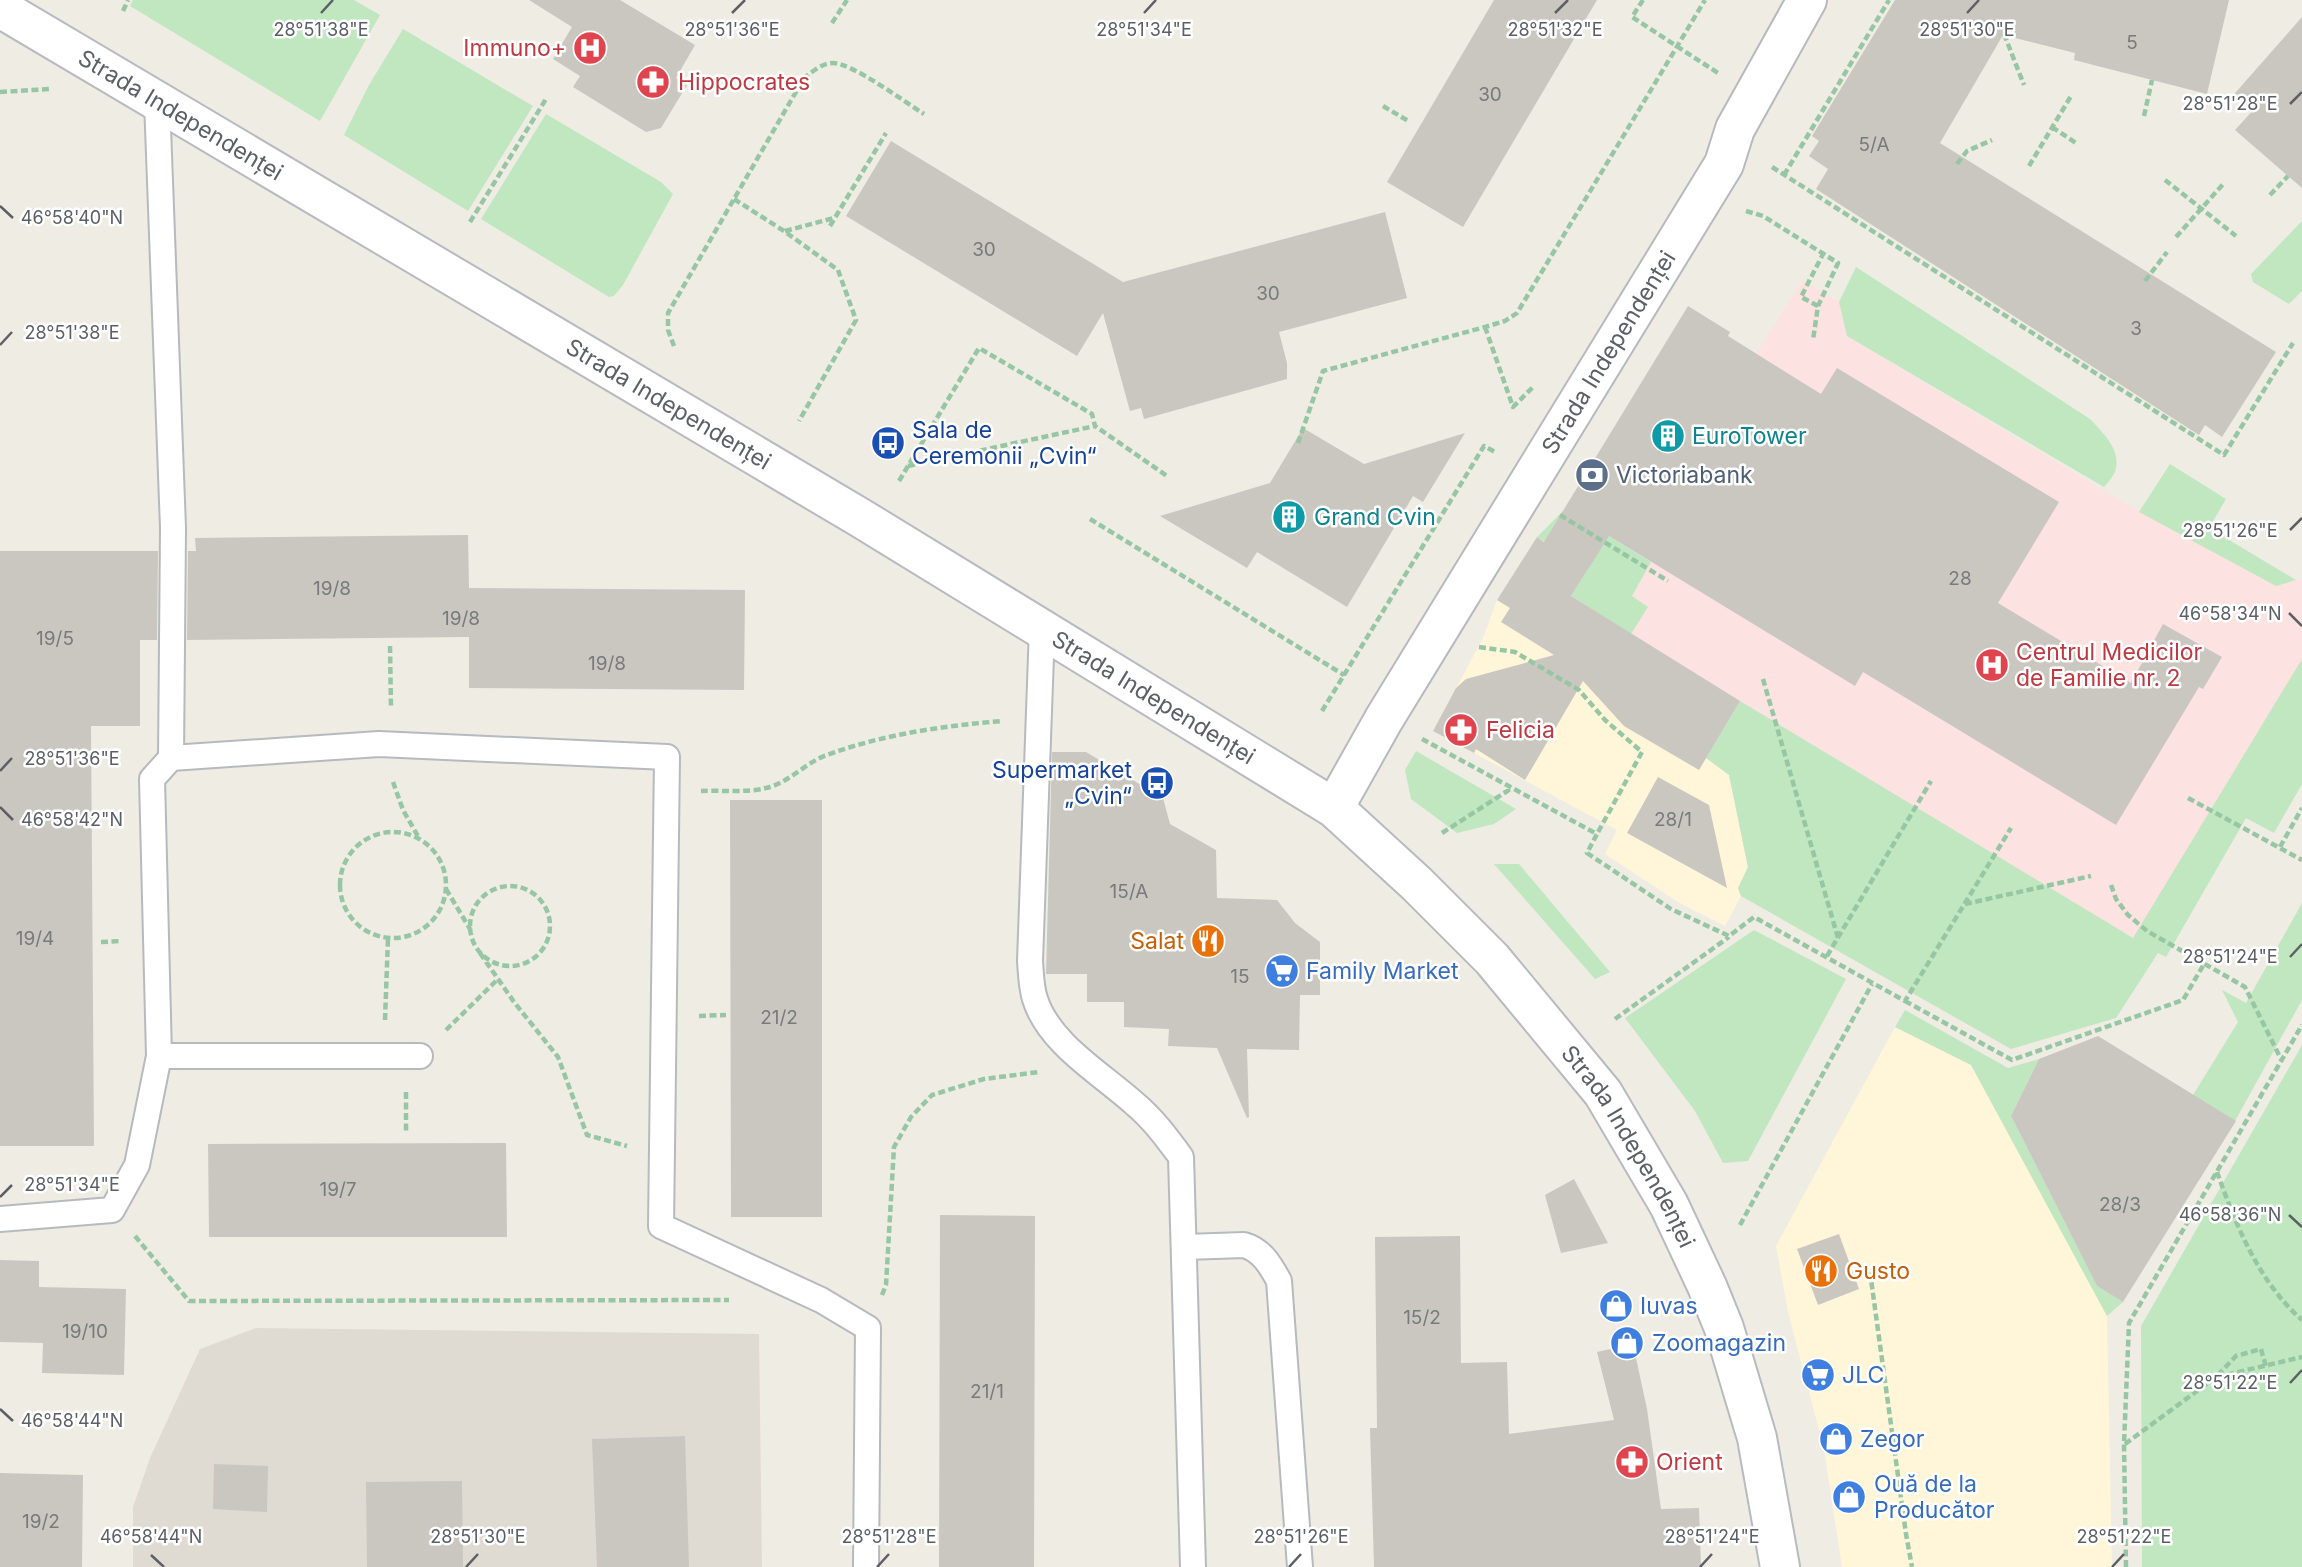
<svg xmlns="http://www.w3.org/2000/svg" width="2302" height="1567" font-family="Inter,sans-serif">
<rect width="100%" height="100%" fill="#efece4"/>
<path fill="#fff5d9" d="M1537,537L1588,569L1571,596L1740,701L1729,775L1748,867L1739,887L1741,896L1725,926L1678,902L1605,854L1617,830L1433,731L1483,638L1497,600Z
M1895,1027L1971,1065L2107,1316L2112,1567H1842L1824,1449L1788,1312L1776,1246Z"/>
<path fill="#dfdbd2" d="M256,1328L759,1334L762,1567H133V1507L150,1458L200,1349Z"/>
<path fill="#fce2e0" d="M1803,280L1839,302L1847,336L2119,500L2276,586L2302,579V697L2116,1018L2011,1049L1741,896L1738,888L1748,867L1729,775L1706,758L1631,634L1648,607L1632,597L1651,562L1772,364L1756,354Z"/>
<path fill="#c0e7bf" d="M133,0H354L380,15L320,121L130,6Z
M403,29L533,106L468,211L344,135L369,85Z
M546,114L661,182L673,194L623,285L614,296L609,297L481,219Z
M2302,221V291L2289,304L2253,282L2251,274Z
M1856,267L2090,419C2102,432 2120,448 2116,468C2115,475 2108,482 2104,487L1847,336L1839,302Z
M2170,464L2226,499L2209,528L2296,580L2276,586L2139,512Z
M1565,509L1651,562L1632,596L1648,607L1631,634L1571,596L1588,569L1537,537Z
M2302,659V784L2274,833L2246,818L2166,957L2158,953L2116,1018L2011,1049L1741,896L1738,888L1748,867L1729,775L1706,758L1740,701L2133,938Z
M1416,751L1516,809L1494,824L1457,833L1411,799L1405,770Z
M1494,864H1519L1610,972L1595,979Z
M2302,903V1000L2235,1121L2193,1095L2238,1022L2222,990L2246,1003Z
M1754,930L1846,979L1748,1161L1723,1163L1695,1111L1625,1018Z
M1905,1010L2008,1068L2039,1059L2011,1116L2097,1286L2123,1302L2107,1316L1971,1065L1895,1027Z
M2302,1045V1567H2142L2141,1326Z"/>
<path fill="#cac7c1" d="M529,0H620L695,45L676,78L687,85L661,128L646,132L573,87L580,76L553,59L572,27Z
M1494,0H1597L1463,227L1387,182Z
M1895,0H2229L2207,94L2074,60L2075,53L2003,35L1940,143L2276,352L2222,437L2205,425L2199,435L1816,189L1828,169L1809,156L1819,141L1812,136Z
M2302,17V188L2235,130L2256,107L2229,100Z
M891,141L1123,282L1385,212L1407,298L1279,332L1287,363V379L1144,419L1141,408L1130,411L1103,313L1077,356L846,216Z
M1688,306L1730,332L1728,336L1821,394L1837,368L2059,502L1998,603L2131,683L2163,624L2222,657L2203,689L2199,687L2116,825L1863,672L1855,686L1609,536L1571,596L1740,701L1699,770L1624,726L1583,681L1525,780L1476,749L1474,753L1433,731L1456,688L1466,679L1554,655L1501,622L1510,608L1497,600L1537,537L1544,542Z
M1303,428L1364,464L1465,433L1423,502L1413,496L1347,607L1257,552L1247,568L1160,516L1270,483Z
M468,535L469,588L745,590L744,690L469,688V637L187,640L188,551H196L195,538Z
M0,551H158L157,640H140V726H91L94,1146H0Z
M1052,752H1086L1163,798L1170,824L1216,850L1217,898L1277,900L1295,923L1320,942V995H1300L1299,1050L1247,1049L1249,1117L1247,1118L1217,1048L1168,1046L1169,1029L1124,1027V1002H1087V974H1046Z
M1658,777L1709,805L1727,888L1627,833Z
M730,800H822V1217H731Z
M2098,1036L2236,1121L2123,1302L2097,1286L2011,1116L2039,1059Z
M506,1143L507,1237H209L208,1144Z
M1574,1179L1608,1243L1561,1253L1545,1195Z
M940,1215L1035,1216L1034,1567H939Z
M1839,1234L1859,1289L1818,1305L1797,1249Z
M1460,1236L1461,1363L1507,1362L1509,1434L1614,1420L1597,1352L1633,1344L1647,1409L1661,1509L1699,1508L1701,1567H1374L1370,1428H1377L1375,1237Z
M0,1260L39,1261V1287L126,1289L124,1375L42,1373L43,1343L0,1342Z
M685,1436L689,1567H597L592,1439Z
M214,1464L268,1466L267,1512L213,1509Z
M0,1473L83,1475L82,1567H0Z
M462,1481L463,1567H367L366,1482Z"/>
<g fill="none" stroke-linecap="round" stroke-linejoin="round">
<g stroke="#b6babe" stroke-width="28">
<path id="lane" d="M157,101L173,528L171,758
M1042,628L1030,961C1031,973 1031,987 1035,999C1049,1044 1102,1074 1135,1104C1153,1119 1167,1138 1181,1157L1193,1567
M159,1056H420
M0,1219L112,1210L137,1165L159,1056L152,779L171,758L379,744L667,757L661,1226L821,1300L868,1328L866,1567
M1185,1247L1244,1245C1262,1250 1271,1266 1279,1281L1300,1567"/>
</g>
<g stroke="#b6babe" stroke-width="42">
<g id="street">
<path id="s1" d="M1334,808L1384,719L1724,164L1735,129L1807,0"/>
</g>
</g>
<g stroke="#b7bbc0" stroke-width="42">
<g id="secondary">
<path id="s2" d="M0,8L859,517L1334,808L1417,884L1492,959L1603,1093L1669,1205L1707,1286L1724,1328L1757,1438L1780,1567"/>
</g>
</g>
<path stroke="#97c6a4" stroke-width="4.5" stroke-dasharray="7 3.5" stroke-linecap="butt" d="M1643,0L1632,17L1718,73
M123,11L128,0
M832,23L847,0
M2004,34L2024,85
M0,92L50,89
M1383,106L1410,122
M2144,116L2152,80
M2052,127L2076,143
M1957,164L1967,151L1992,140
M2029,166L2071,96
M1772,167L2224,455L2293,343
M1784,175L1889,0
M2165,180L2236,236
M2270,195L2288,176
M734,199L784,231L838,270L856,320L799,421
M1746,211L1763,216L1838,263L1818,306L1813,340
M470,222L546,99
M830,226L886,133
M785,231L834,218
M2176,237L2225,182
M2145,281L2167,252
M1818,306L1801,297L1823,254
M1485,327L1513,407L1534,386
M674,346L668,330V313L804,78C812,72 822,63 833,63C852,63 905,102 924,114
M1298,443L1323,371L1485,327L1505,321L1517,313L1705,0
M908,466L1095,426
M899,481L979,348L1092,414L1095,426L1167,476
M1560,515L1668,581
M1090,519L1344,675
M390,646L391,708
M1479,647L1515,652L1579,690L1605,720L1642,752L1597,834
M1763,679L1838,938
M1322,711L1484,446L1497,453
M1422,739L1597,834L1587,853L1671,909L1729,936L1754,917L1905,1001L2011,828
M393,782L403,810L419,838
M701,791C721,790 748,793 766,788C789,783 806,762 827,755C884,734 943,726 1002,721
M2188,798L2302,860
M340 885a53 53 0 1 1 106 0a53 53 0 1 1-106 0Z
M1442,833L1512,788
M2280,847L2302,808
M2111,885L2116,899L2128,915L2147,931L2245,987L2282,1061
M470 926a40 40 0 1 1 80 0a40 40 0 1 1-80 0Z
M446,889L470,929
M1965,904L2091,876
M101,942L121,941
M480,953L514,1002L558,1057L587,1135L627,1146
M1827,956L1931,781
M1905,1001L2012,1060L2183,1000L2204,964
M699,1016L726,1015
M1615,1019L1729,937
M385,1020L388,938
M446,1030L498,979
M406,1092V1133
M2217,1172C2236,1225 2258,1281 2302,1320
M1740,1225L1872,984
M135,1236L189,1301L729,1300
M1870,1272L1906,1534L1912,1567
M882,1295L886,1285L894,1147L911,1117L932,1095L984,1079L1039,1072
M2217,1377L2302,1357
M2125,1444L2216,1377L2236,1356L2261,1349L2266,1367
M2126,1567L2124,1444L2129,1323L2302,1025"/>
<use href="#lane" stroke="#fff" stroke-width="24"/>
<use href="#street" stroke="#fff" stroke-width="38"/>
<use href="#secondary" stroke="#fff" stroke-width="38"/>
</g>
<path fill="none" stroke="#5c6065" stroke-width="2.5" d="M321,13L333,0M732,13L745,0M1144,13L1156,0M1555,13L1568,0M1967,13L1979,0M2290,104L2302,92M0,206L13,218M0,345L12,332M2290,530L2302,518M2289,613L2302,626M0,771L12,758M0,807L13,820M2290,957L2302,944M0,1197L12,1185M2289,1215L2302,1227M2290,1383L2302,1370M0,1409L13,1421M151,1555L164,1567M466,1567L478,1554M877,1567L889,1554M1289,1567L1301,1554M1700,1567L1712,1554M2112,1567L2124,1554"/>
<defs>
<g id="hospital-disc" transform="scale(1.75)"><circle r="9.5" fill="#e0444e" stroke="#fff"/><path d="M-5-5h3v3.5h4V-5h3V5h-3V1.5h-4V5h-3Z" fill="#fff"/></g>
<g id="pharmacy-disc" transform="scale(1.75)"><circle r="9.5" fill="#e0444e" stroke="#fff"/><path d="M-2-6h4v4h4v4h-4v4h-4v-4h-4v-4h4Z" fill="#fff"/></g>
<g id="building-disc" transform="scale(1.75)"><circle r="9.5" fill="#0f9aa8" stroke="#fff"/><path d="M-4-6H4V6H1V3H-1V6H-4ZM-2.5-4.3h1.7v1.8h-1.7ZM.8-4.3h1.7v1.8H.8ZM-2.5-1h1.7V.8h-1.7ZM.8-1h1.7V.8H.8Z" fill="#fff"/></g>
<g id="bus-disc" transform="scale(1.75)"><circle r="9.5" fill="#1a4fb4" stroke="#fff"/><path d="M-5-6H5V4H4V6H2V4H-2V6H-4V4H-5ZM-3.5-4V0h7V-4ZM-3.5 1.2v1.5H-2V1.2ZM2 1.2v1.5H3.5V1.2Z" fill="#fff"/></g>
<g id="bank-disc" transform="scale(1.75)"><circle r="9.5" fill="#5c6f8a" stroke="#fff"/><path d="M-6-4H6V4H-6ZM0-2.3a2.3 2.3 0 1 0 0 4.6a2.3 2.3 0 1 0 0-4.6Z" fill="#fff"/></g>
<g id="restaurant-disc" transform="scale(1.75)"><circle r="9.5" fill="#e8710a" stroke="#fff"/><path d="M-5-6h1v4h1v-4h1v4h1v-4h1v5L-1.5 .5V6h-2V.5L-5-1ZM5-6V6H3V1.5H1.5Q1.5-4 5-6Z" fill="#fff"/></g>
<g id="supermarket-disc" transform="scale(1.75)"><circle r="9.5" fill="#3f7fe0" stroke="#fff"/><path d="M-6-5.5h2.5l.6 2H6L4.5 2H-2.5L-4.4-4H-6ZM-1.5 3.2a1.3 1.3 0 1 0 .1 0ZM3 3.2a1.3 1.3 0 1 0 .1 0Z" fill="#fff"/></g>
<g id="shop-disc" transform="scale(1.75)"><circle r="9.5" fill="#3f7fe0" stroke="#fff"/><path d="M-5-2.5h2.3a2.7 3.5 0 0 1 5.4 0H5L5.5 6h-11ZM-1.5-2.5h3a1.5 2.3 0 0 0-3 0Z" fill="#fff"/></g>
</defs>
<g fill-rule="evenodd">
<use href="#hospital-disc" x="590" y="48"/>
<use href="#pharmacy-disc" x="653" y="82"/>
<use href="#building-disc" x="1668" y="436"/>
<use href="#bus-disc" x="888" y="443"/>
<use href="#bank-disc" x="1592" y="475"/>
<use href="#building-disc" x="1289" y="517"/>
<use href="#hospital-disc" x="1992" y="665"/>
<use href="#pharmacy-disc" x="1461" y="730"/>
<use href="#bus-disc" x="1157" y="783"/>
<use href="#restaurant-disc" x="1208" y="941"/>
<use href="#supermarket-disc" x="1282" y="971"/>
<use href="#restaurant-disc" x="1821" y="1271"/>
<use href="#shop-disc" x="1616" y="1306"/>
<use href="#shop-disc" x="1627" y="1343"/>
<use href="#supermarket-disc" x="1818" y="1375"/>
<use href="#shop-disc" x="1836" y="1439"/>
<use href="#pharmacy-disc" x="1632" y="1462"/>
<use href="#shop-disc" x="1849" y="1497"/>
</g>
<g text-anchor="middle" stroke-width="5" stroke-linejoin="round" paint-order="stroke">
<g font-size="19" fill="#787a7c">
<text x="2132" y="49">5</text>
<text x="1490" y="101">30</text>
<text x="1874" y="151">5/A</text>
<text x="984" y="256">30</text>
<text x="1268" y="300">30</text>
<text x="2136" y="335">3</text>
<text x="1960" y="585">28</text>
<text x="332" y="595">19/8</text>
<text x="461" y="625">19/8</text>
<text x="55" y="645">19/5</text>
<text x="607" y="670">19/8</text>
<text x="1673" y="826">28/1</text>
<text x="1129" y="898">15/A</text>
<text x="35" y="945">19/4</text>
<text x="1240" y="983">15</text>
<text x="779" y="1024">21/2</text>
<text x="338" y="1196">19/7</text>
<text x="2120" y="1211">28/3</text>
<text x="1422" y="1324">15/2</text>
<text x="85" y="1338">19/10</text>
<text x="987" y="1398">21/1</text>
<text x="41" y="1528">19/2</text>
</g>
<g font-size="23" fill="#be3a42" stroke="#fff" text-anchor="start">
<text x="566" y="56" text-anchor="end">Immuno+</text>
<text x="678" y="90">Hippocrates</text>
<text x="2016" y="660">Centrul Medicilor<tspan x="2016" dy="26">de Familie nr. 2</tspan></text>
<text x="1486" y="738">Felicia</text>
<text x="1656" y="1470">Orient</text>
</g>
<g font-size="23" fill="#5c6065" stroke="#fff">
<text dy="8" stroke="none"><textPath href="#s2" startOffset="210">Strada Independenței</textPath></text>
<text dy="8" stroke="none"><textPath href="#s1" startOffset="532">Strada Independenței</textPath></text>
<text dy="8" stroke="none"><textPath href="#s2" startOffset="777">Strada Independenței</textPath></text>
<text dy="8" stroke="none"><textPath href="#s2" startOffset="1344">Strada Independenței</textPath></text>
<text dy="8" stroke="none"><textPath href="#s2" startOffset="2007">Strada Independenței</textPath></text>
</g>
<g font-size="23" fill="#164399" stroke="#fff" text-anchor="start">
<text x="912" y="438">Sala de<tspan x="912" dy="26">Ceremonii „Cvin“</tspan></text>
<text x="1132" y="778" text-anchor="end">Supermarket<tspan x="1132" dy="26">„Cvin“</tspan></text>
</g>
<g font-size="23" fill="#0d838f" stroke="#fff" text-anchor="start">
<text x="1692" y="444">EuroTower</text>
<text x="1314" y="525">Grand Cvin</text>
</g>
<g font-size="23" fill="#4e5e75" stroke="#fff" text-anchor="start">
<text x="1616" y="483">Victoriabank</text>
</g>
<g font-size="23" fill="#c56008" stroke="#fff" text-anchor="end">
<text x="1184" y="949">Salat</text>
<text x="1846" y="1279" text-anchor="start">Gusto</text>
</g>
<g font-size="23" fill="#366cbe" stroke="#fff" text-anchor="start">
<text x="1306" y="979">Family Market</text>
<text x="1640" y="1314">Iuvas</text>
<text x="1652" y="1351">Zoomagazin</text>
<text x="1842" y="1383">JLC</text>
<text x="1860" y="1447">Zegor</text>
<text x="1874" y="1492">Ouă de la<tspan x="1874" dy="26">Producător</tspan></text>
</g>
</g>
<g font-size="18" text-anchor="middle" fill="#5c6065" stroke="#fff" stroke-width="5" stroke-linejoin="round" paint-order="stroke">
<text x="321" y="36">28°51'38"E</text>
<text x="732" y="36">28°51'36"E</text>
<text x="1144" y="36">28°51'34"E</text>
<text x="1555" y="36">28°51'32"E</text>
<text x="1967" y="36">28°51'30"E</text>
<text x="2230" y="110">28°51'28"E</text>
<text x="72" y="224">46°58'40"N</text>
<text x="72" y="339">28°51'38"E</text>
<text x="2230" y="537">28°51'26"E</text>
<text x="2230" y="620">46°58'34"N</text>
<text x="72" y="765">28°51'36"E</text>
<text x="72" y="826">46°58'42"N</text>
<text x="2230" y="963">28°51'24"E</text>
<text x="72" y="1191">28°51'34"E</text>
<text x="2230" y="1221">46°58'36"N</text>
<text x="2230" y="1389">28°51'22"E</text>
<text x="72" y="1427">46°58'44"N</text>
<text x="478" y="1543">28°51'30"E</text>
<text x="889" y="1543">28°51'28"E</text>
<text x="1301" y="1543">28°51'26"E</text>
<text x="1712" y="1543">28°51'24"E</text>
<text x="2124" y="1543">28°51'22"E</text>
<text x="151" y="1543">46°58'44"N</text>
</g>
</svg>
